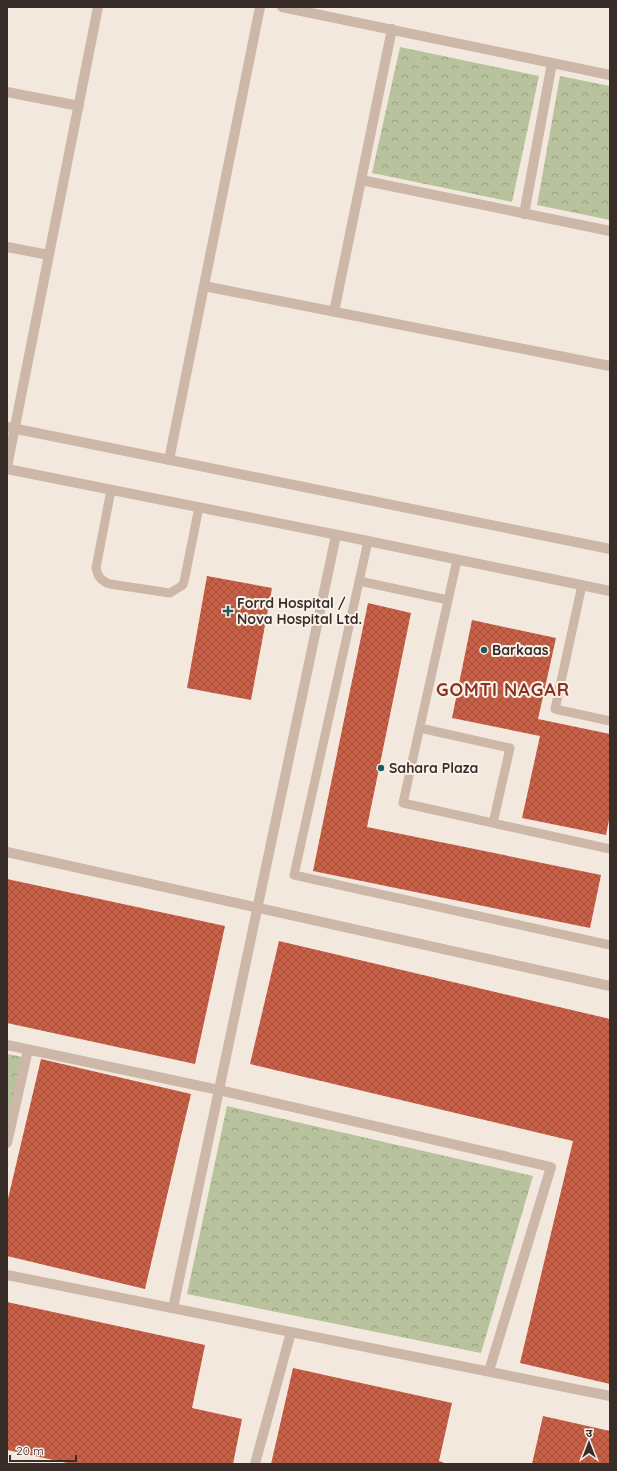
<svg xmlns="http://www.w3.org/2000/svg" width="617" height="1471" font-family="Quicksand,'Noto Sans Devanagari',sans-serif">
<defs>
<pattern id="forest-crowns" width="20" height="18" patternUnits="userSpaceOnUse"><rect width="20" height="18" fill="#b8c39d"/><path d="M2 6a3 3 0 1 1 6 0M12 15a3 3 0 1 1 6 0" fill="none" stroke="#979f80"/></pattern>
<pattern id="building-cross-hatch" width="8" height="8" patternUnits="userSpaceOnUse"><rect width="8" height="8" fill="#c85f47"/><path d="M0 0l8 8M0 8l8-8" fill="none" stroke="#a34f3b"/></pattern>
</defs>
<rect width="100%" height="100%" fill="#f3e8de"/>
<path fill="url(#forest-crowns)" d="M400,47L539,76L512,202L372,173Z
M560,76L610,86V220L537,205Z
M7,1054L23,1057L7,1132Z
M227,1106L533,1176L481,1353L187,1294Z"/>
<path fill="url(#building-cross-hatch)" d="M207,576L272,588L251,700L187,688Z
M368,603L411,613L367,827L601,875L590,928L313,871Z
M472,620L556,638L538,719L610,734V815L606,835L522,818L540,736L452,718Z
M7,879L225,926L195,1064L7,1023Z
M279,941L610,1019V1384L520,1363L573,1141L250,1064Z
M41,1059L191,1094L145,1289L7,1256V1203Z
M7,1302L205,1345L192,1408L242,1419L233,1464H72L7,1450Z
M293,1368L452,1403L439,1461L447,1464H271Z
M543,1416L610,1431V1464L580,1463V1464H532Z"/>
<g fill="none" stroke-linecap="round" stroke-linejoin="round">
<path stroke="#ccb7a9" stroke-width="9" d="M111,490L96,568C98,577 101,581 110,584L170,593L183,585L185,577L199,507
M368,541L294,875L610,945
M457,560L403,803L610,849
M359,581L448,600
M582,585L555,709L610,721
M420,728L510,748L493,823"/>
<path stroke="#ccb7a9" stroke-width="10" d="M282,7L610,75
M7,92L79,106
M361,180L610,231
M524,214L552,63
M7,247L49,255
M204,286L610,366
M334,312L392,29
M169,460L260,7
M7,467L98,7
M7,852L610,986
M7,1045L219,1090L551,1167L489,1371
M7,1143L28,1050
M7,1275L610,1396
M173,1308L336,535
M255,1464L291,1332"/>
<path stroke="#ccb7a9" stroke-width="10" d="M7,427L610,549
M7,469L368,541L610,591"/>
</g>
<g fill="#1e5b5b" stroke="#faf2ea" stroke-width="1.5">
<path d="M226 605h4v4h4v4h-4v4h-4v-4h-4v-4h4z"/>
<circle cx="484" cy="650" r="4"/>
<circle cx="381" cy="768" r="4"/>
</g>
<g text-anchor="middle" stroke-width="4" stroke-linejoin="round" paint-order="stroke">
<g font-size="14" font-weight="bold" fill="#392d29" stroke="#faf2ea" text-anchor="start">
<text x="237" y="608">Forrd Hospital /<tspan x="237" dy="16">Nova Hospital Ltd.</tspan></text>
<text x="492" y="655">Barkaas</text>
<text x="389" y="773">Sahara Plaza</text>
</g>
<g font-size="18" font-weight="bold" letter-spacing="1" fill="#893420" stroke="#faf2ea">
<text x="503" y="696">GOMTI NAGAR</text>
</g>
</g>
<rect width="617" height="1471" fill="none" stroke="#392d29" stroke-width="16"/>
<g transform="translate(589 1443)" stroke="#faf2ea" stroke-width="3" paint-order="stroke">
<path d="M0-3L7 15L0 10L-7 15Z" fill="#392d29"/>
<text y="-6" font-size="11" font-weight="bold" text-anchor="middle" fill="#392d29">उ</text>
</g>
<path d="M10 1455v6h66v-6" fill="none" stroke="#392d29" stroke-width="2"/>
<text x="16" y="1455" font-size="12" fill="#392d29" stroke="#faf2ea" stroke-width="3" paint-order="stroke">20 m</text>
</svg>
